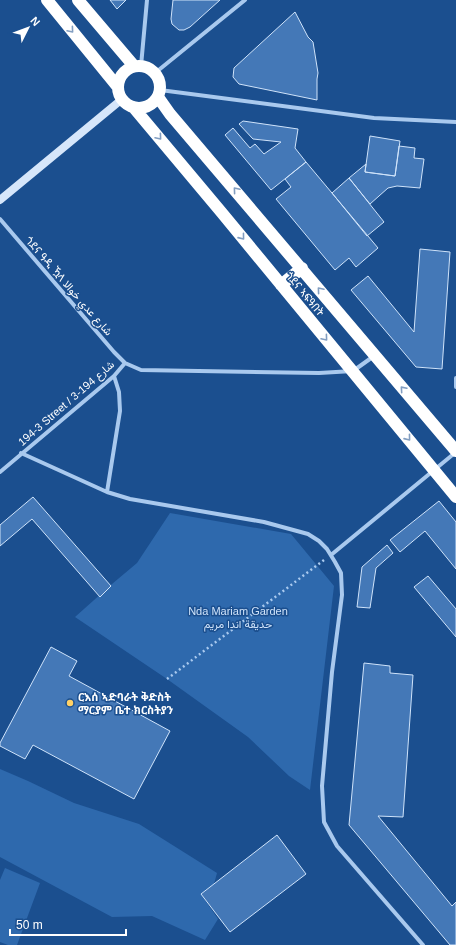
<svg xmlns="http://www.w3.org/2000/svg" width="456" height="945" font-family="Arial,Vazirmatn,'Noto Sans Ethiopic',sans-serif">
<rect width="100%" height="100%" fill="#1b4f8f"/>
<path fill="#2e69ad" d="M170,513L291,534L334,586L310,790L289,776L248,737L167,679L75,617L112,584L137,563Z
M0,769L28,781L74,803L139,824L217,873L214,884L201,894L218,919L205,940L152,916L112,917L0,857Z
M5,868L40,883L17,945H8L0,942V880Z"/>
<path fill="#4478b7" stroke="#cfe3fa" d="M110,0H126L117,9Z
M173,0H220L190,27L184,30H179L172,24L171,19Z
M295,12L308,37L313,42L318,73L317,79V100L239,84L233,77L234,68Z
M243,121L298,129L295,148L306,162L271,190L225,135L233,128L250,148L255,144L264,154L281,142L253,139L239,124Z
M370,136L400,141L395,176L365,172Z
M399,146L415,148L414,158L424,159L420,188L397,186L388,188L370,204L349,178L366,164L365,172L395,176Z
M306,162L378,248L356,267L349,258L335,270L276,199L291,187L285,179Z
M349,178L384,222L367,236L332,193Z
M420,249L450,252L442,369L416,367L351,290L368,276L414,332Z
M33,497L111,586L100,597L32,519L0,546V525Z
M439,501L456,522V569L425,531L400,552L390,540Z
M387,545L393,553L376,568L370,608L357,607L362,567Z
M428,576L456,609V637L414,587Z
M51,647L77,661L69,676L170,731L134,799L33,745L25,759L0,746V743Z
M364,663L390,666V673L413,675L403,817L378,816L452,906L456,902V945H450L349,825Z
M277,835L306,874L230,932L201,894Z"/>
<g fill="none" stroke-linecap="round" stroke-linejoin="round">
<path stroke="#a9c9ee" stroke-width="2.5" stroke-dasharray="2 3" stroke-linecap="butt" d="M167,679L324,560"/>
<path stroke="#a9c9ee" stroke-width="4" d="M141,66L147,0
M155,73L245,0
M160,90L374,118L456,122
M0,219L114,352L125,363L141,370L319,373L353,371L374,356
M456,378V387
M21,453L107,492L130,499L264,522L308,534L319,541L327,549L335,562L341,573L342,595L332,672L322,786L324,822L337,846L423,945
M0,472L114,376L125,363
M107,492L120,411L119,392L114,376
M331,555L456,452"/>
<path stroke="#d6e6fa" stroke-width="8" d="M0,200L121,100"/>
<path stroke="#fff" stroke-width="12" d="M47,0L117,86
M78,0L134,66
M118 87a21 21 0 1 1 42 0a21 21 0 1 1-42 0Z
M158,97L170,114L456,451
M134,108L222,213L456,497
M281,285L302,268"/>
</g>
<defs><path id="oneway-chevron" d="M-2-3.5L2.5 0L-2 3.5" fill="none" stroke-width="1.6" stroke-linecap="round" stroke-linejoin="round"/></defs>
<g stroke="#829ec1">
<use href="#oneway-chevron" transform="translate(71 30) rotate(50)"/>
<use href="#oneway-chevron" transform="translate(159 137) rotate(50)"/>
<use href="#oneway-chevron" transform="translate(236 190) rotate(-130)"/>
<use href="#oneway-chevron" transform="translate(242 237) rotate(51)"/>
<use href="#oneway-chevron" transform="translate(320 290) rotate(-130)"/>
<use href="#oneway-chevron" transform="translate(325 338) rotate(50)"/>
<use href="#oneway-chevron" transform="translate(403 389) rotate(-131)"/>
<use href="#oneway-chevron" transform="translate(408 438) rotate(51)"/>
</g>
<circle fill="#ffd166" stroke="#1b4f8f" stroke-width="1.5" cx="70" cy="703" r="4"/>
<g text-anchor="middle" stroke-width="3" stroke-linejoin="round" paint-order="stroke">
<g font-size="11" fill="#fff" stroke="#1b4f8f">
<text transform="translate(69 286) rotate(49)" y="4">ጎደና ዓዲ ዃላ شارع عدي خوالا</text>
<text transform="translate(305 294) rotate(50)" y="4">ጎደና ኣፍዓበት</text>
<text transform="translate(66 403) rotate(-41)" y="4">194-3 Street / شارع 194-3</text>
</g>
<g font-size="11" fill="#cfe3fa" stroke="#1b4f8f">
<text x="238" y="615">Nda Mariam Garden<tspan x="238" dy="13">حديقة اندا مريم</tspan></text>
</g>
<g font-size="11" font-weight="bold" fill="#fff" stroke="#1b4f8f" text-anchor="start">
<text x="78" y="701">ርእሰ ኣድባራት ቅድስት<tspan x="78" dy="13">ማርያም ቤተ ክርስትያን</tspan></text>
</g>
</g>
<g transform="translate(28 28) rotate(48)" stroke="#1b4f8f" stroke-width="3" paint-order="stroke">
<path d="M0-3L7 15L0 10L-7 15Z" fill="#ffffff"/>
<text y="-6" font-size="11" font-weight="bold" text-anchor="middle" fill="#ffffff">N</text>
</g>
<path d="M10 929v6h116v-6" fill="none" stroke="#ffffff" stroke-width="2"/>
<text x="16" y="929" font-size="12" fill="#ffffff" stroke="#1b4f8f" stroke-width="3" paint-order="stroke">50 m</text>
</svg>
